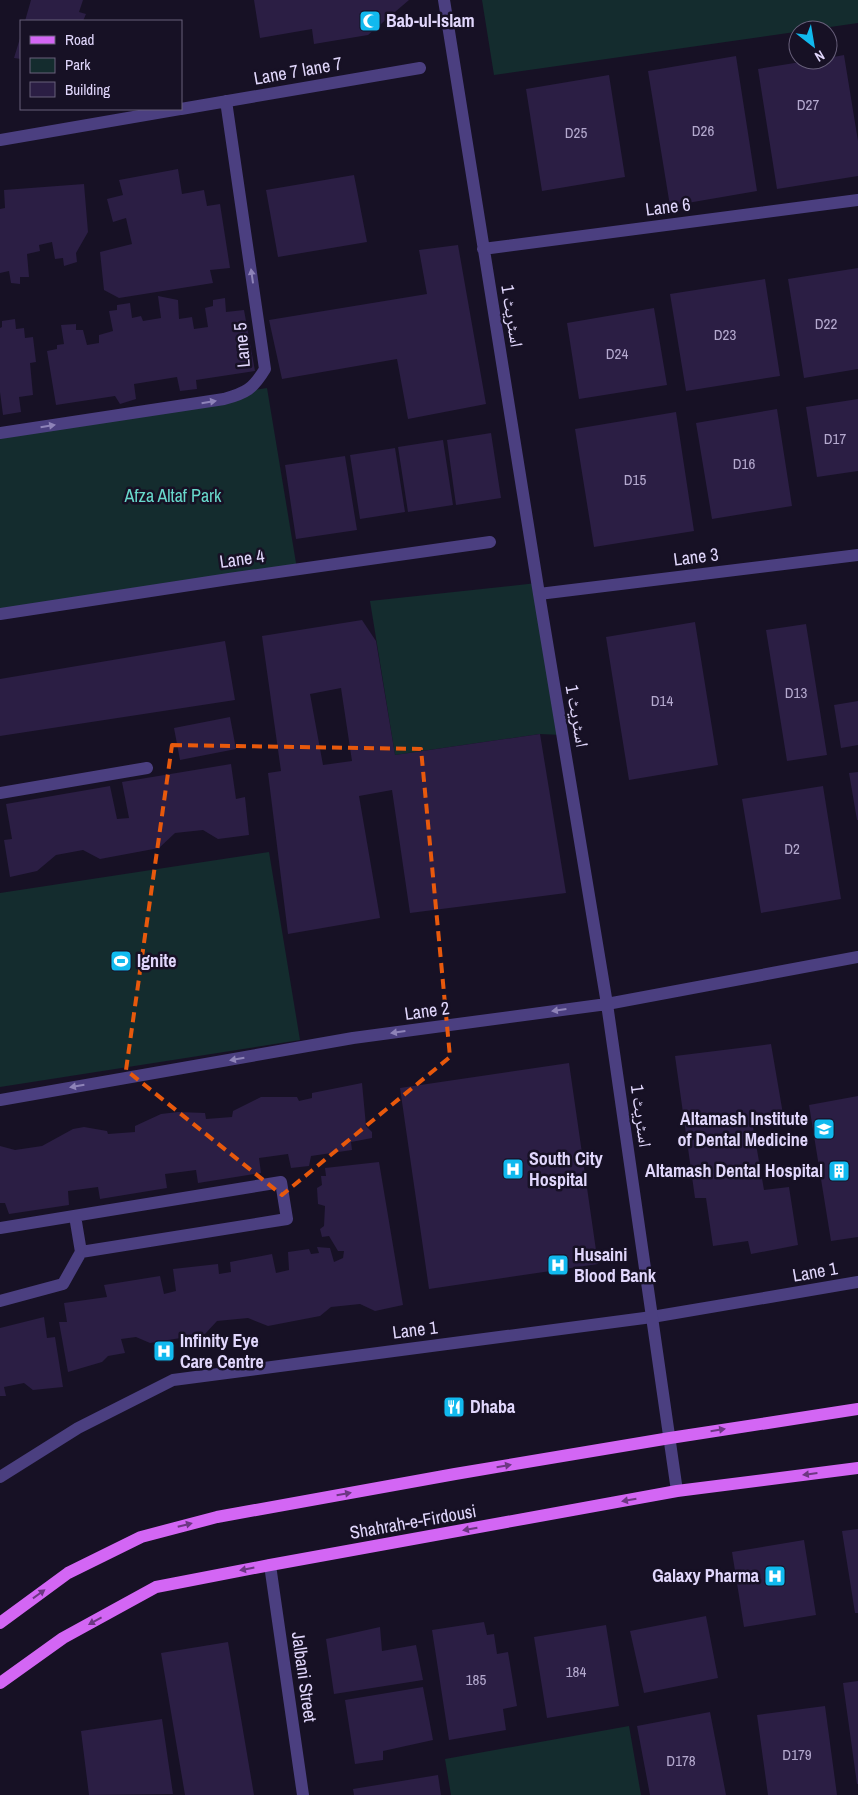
<svg xmlns="http://www.w3.org/2000/svg" width="858" height="1795" font-family="'Archivo Narrow','Noto Naskh Arabic',sans-serif">
<rect width="100%" height="100%" fill="#171125"/>
<path fill="#142c2e" d="M482,0H858V23L494,75Z
M267,388L297,569L0,615V430Z
M537,583L562,735L540,734L395,755L370,601Z
M269,852L300,1040L0,1087V893Z
M629,1726L641,1795H451L445,1759Z"/>
<path fill="#2b1e44" fill-rule="evenodd" d="M31,0H83L79,12L86,14L83,21H25Z
M254,0H409L368,35L314,44L312,29L260,38Z
M21,35V59L14,58Z
M844,55L858,141V176L777,189L758,69L813,60H828V58Z
M736,56L757,191L670,206L648,71Z
M609,75L625,177L542,191L526,89Z
M178,169L182,194L204,190L207,206L220,204L230,268L210,270L213,283L119,298L104,290L100,252L132,244L126,218L113,222L107,199L123,195L119,180Z
M354,175L367,242L278,257L266,190Z
M84,184L88,232L76,253L77,262L64,266L63,258L55,259L52,242L39,245L40,251L27,254L29,277H20V284L11,283L9,271L0,273V209L5,208L4,190Z
M458,245L486,404L408,419L397,359L282,379L269,320L427,294L419,250Z
M858,268V369L804,378L788,279Z
M765,279L780,376L686,391L670,294Z
M158,296L178,300L179,319L192,317L194,329L208,327L205,308L213,306V300L225,298L226,312L244,310L255,371L196,380L197,389L180,391L177,377L134,384L136,399L120,404L115,396L56,405L47,351L57,349V345L64,344L61,325L76,324V330H83L87,345L99,343V335L113,331L109,311L117,310V305L130,303L132,318L141,316L143,321L161,318Z
M654,308L667,385L579,399L567,323Z
M15,319L16,329L24,328L25,338L33,337L36,362L30,363L33,395L19,397L21,412L3,415L0,392V328L2,327V321Z
M858,399V471L817,477L806,407Z
M777,409L792,506L712,519L696,423Z
M676,412L694,531L594,547L575,429Z
M491,433L501,498L456,505L447,440Z
M443,440L453,505L408,512L398,447Z
M395,448L405,512L360,519L350,455Z
M345,456L357,530L296,539L285,465Z
M362,620L376,641L395,755L540,734L566,893L410,913L392,790L359,796L380,918L288,934L268,773L281,771L262,636ZM341,688L352,761L323,765L310,694Z
M695,622L718,765L629,780L606,637Z
M806,624L827,755L787,761L766,630Z
M225,641L235,700L0,736V679Z
M858,701V745L841,748L834,705Z
M230,717L236,749L180,760L174,728Z
M231,764L236,799L245,797L249,835L218,839L203,830L175,833L159,848L100,859L83,850L56,855L37,871L10,877L4,840L12,839L6,804L110,786L117,819L129,818L122,782Z
M858,772V820H857L849,773Z
M823,786L841,899L761,913L742,799Z
M771,1044L784,1120L753,1127L764,1190L789,1187L798,1245L751,1254L748,1241L713,1246L706,1198H695L675,1056Z
M569,1063L598,1264L429,1289L400,1088Z
M362,1083L366,1126L372,1132V1138L351,1142L352,1150L311,1156L309,1166L291,1168L288,1154L259,1158L261,1173L198,1183L196,1170L165,1174L167,1188L100,1199L98,1187L68,1191L69,1205L9,1214L5,1203H0V1146L15,1150L42,1146L73,1129L84,1127L107,1131L108,1134L135,1132V1126L161,1114L178,1112L205,1113L206,1119L232,1117L233,1111L261,1097H297L299,1101L312,1098V1093Z
M858,1096V1237L831,1241L809,1105Z
M379,1162L403,1305L375,1311L360,1304L331,1307L320,1316L268,1326L248,1318L217,1321L205,1334L150,1343L136,1337L121,1339L125,1353L108,1356L102,1362L68,1372L59,1322H67L64,1303L107,1297L104,1285L160,1276L164,1294L176,1291L173,1269L218,1264L219,1274L231,1272L230,1262L272,1254L276,1273L289,1270L288,1252L309,1249L311,1254L319,1253L317,1247L330,1248L334,1262L343,1258L344,1251H338L329,1236L322,1237L320,1229L324,1226L325,1206L318,1204L317,1188L322,1185L321,1176H326L325,1168Z
M44,1317L47,1338L55,1337L63,1387L33,1390L24,1383L4,1387L6,1396H0V1328Z
M858,1529V1613H855L842,1531Z
M804,1540L816,1615L744,1627L732,1552Z
M706,1616L718,1678L644,1693L630,1631Z
M484,1622L487,1635L494,1634L497,1654L508,1652L517,1706L503,1709L506,1730L449,1740L432,1630Z
M606,1625L619,1706L547,1718L534,1637Z
M380,1627L382,1651L416,1645L423,1680L334,1694L326,1639Z
M228,1642L254,1795H185L161,1653Z
M858,1681V1784H857L843,1683Z
M423,1687L433,1740L383,1751V1760L355,1764L345,1700Z
M825,1706L837,1795H768L757,1715Z
M710,1712L726,1795H650L637,1726Z
M162,1719L173,1794L89,1795L81,1731Z
M438,1775L441,1795H354L353,1789Z"/>
<g fill="none" stroke-linecap="round" stroke-linejoin="round">
<path stroke="#4b3f80" stroke-width="12" d="M0,1477L78,1428L173,1380L652,1317L858,1282"/>
<path stroke="#4b3f80" stroke-width="12" d="M444,0L539,594L607,1004L677,1491
M181,109L420,68
M0,140L180,109
M483,249L858,200
M0,433L224,399C246,393 253,389 265,369L226,101
M539,594L858,555
M0,614L229,579L490,542
M0,793L147,768
M0,1100L353,1038L607,1004L858,957
M0,1228L281,1182L287,1219L81,1252L75,1216
M0,1301L63,1284L81,1252
M270,1565L303,1795"/>
<path stroke="#d366f4" stroke-width="12" d="M0,1623L68,1573L141,1537L217,1517L455,1474L670,1438L858,1409
M0,1683L63,1638L156,1587L270,1565L677,1491L858,1468"/>
</g>
<defs><path id="oneway-solid" d="M-6-.8H1V-3.2L6.5 0L1 3.2V.8H-6Z" transform="scale(1.25)"/></defs>
<g fill="#8e83b8">
<use href="#oneway-solid" transform="translate(252 276) rotate(-98)"/>
<use href="#oneway-solid" transform="translate(209 402) rotate(-9)"/>
<use href="#oneway-solid" transform="translate(48 426) rotate(-9)"/>
<use href="#oneway-solid" transform="translate(559 1010) rotate(172)"/>
<use href="#oneway-solid" transform="translate(398 1032) rotate(172)"/>
<use href="#oneway-solid" transform="translate(237 1059) rotate(170)"/>
<use href="#oneway-solid" transform="translate(77 1086) rotate(170)"/>
</g>
<g fill="#6c3782">
<use href="#oneway-solid" transform="translate(718 1430) rotate(-9)"/>
<use href="#oneway-solid" transform="translate(504 1466) rotate(-10)"/>
<use href="#oneway-solid" transform="translate(810 1474) rotate(173)"/>
<use href="#oneway-solid" transform="translate(344 1494) rotate(-10)"/>
<use href="#oneway-solid" transform="translate(629 1500) rotate(170)"/>
<use href="#oneway-solid" transform="translate(185 1525) rotate(-14)"/>
<use href="#oneway-solid" transform="translate(470 1529) rotate(170)"/>
<use href="#oneway-solid" transform="translate(247 1569) rotate(169)"/>
<use href="#oneway-solid" transform="translate(39 1594) rotate(-36)"/>
<use href="#oneway-solid" transform="translate(95 1621) rotate(151)"/>
</g>
<path fill="none" stroke="#e8590c" stroke-width="4" stroke-dasharray="10 6" stroke-linejoin="round" d="M172,745L421,749L450,1057L282,1195L126,1070Z"/>
<defs>
<g id="mosque-square" transform="scale(1.125)"><rect x="-9" y="-9" width="18" height="18" rx="4" fill="#11b9ee" stroke="#171125"/><path d="M3.5-4.9A6 6 0 1 0 3.5 4.9A5 5 0 1 1 3.5-4.9Z" fill="#fff"/></g>
<g id="stadium-square" transform="scale(1.125)"><rect x="-9" y="-9" width="18" height="18" rx="4" fill="#11b9ee" stroke="#171125"/><path d="M0-5a6.5 5 0 1 0 0 10a6.5 5 0 1 0 0-10ZM-3.5-1.8h7v3.6h-7Z" fill="#fff"/></g>
<g id="university-square" transform="scale(1.125)"><rect x="-9" y="-9" width="18" height="18" rx="4" fill="#11b9ee" stroke="#171125"/><path d="M0-5L7-2L0 1L-7-2ZM-4 1L0 2.5L4 1V4Q0 6-4 4Z" fill="#fff"/></g>
<g id="hospital-square" transform="scale(1.125)"><rect x="-9" y="-9" width="18" height="18" rx="4" fill="#11b9ee" stroke="#171125"/><path d="M-5-5h3v3.5h4V-5h3V5h-3V1.5h-4V5h-3Z" fill="#fff"/></g>
<g id="building-square" transform="scale(1.125)"><rect x="-9" y="-9" width="18" height="18" rx="4" fill="#11b9ee" stroke="#171125"/><path d="M-4-6H4V6H1V3H-1V6H-4ZM-2.5-4.3h1.7v1.8h-1.7ZM.8-4.3h1.7v1.8H.8ZM-2.5-1h1.7V.8h-1.7ZM.8-1h1.7V.8H.8Z" fill="#fff"/></g>
<g id="restaurant-square" transform="scale(1.125)"><rect x="-9" y="-9" width="18" height="18" rx="4" fill="#11b9ee" stroke="#171125"/><path d="M-5-6h1v4h1v-4h1v4h1v-4h1v5L-1.5 .5V6h-2V.5L-5-1ZM5-6V6H3V1.5H1.5Q1.5-4 5-6Z" fill="#fff"/></g>
</defs>
<g fill-rule="evenodd">
<use href="#mosque-square" x="370" y="21"/>
<use href="#stadium-square" x="121" y="961"/>
<use href="#university-square" x="824" y="1129"/>
<use href="#hospital-square" x="513" y="1169"/>
<use href="#building-square" x="839" y="1171"/>
<use href="#hospital-square" x="558" y="1265"/>
<use href="#hospital-square" x="164" y="1351"/>
<use href="#restaurant-square" x="454" y="1407"/>
<use href="#hospital-square" x="775" y="1576"/>
</g>
<g text-anchor="middle" stroke-width="5" stroke-linejoin="round" paint-order="stroke">
<g font-size="15" fill="#b4a9ce">
<text x="808" y="110">D27</text>
<text x="703" y="136">D26</text>
<text x="576" y="138">D25</text>
<text x="826" y="329">D22</text>
<text x="725" y="340">D23</text>
<text x="617" y="359">D24</text>
<text x="835" y="444">D17</text>
<text x="744" y="469">D16</text>
<text x="635" y="485">D15</text>
<text x="796" y="698">D13</text>
<text x="662" y="706">D14</text>
<text x="792" y="854">D2</text>
<text x="576" y="1677">184</text>
<text x="476" y="1685">185</text>
<text x="797" y="1760">D179</text>
<text x="681" y="1766">D178</text>
</g>
<g font-size="18" font-weight="bold" fill="#e1d7fc" stroke="#171125" text-anchor="start">
<text x="386" y="27">Bab-ul-Islam</text>
<text x="137" y="967">Ignite</text>
<text x="808" y="1125" text-anchor="end">Altamash Institute<tspan x="808" dy="21">of Dental Medicine</tspan></text>
<text x="529" y="1165">South City<tspan x="529" dy="21">Hospital</tspan></text>
<text x="823" y="1177" text-anchor="end">Altamash Dental Hospital</text>
<text x="574" y="1261">Husaini<tspan x="574" dy="21">Blood Bank</tspan></text>
<text x="180" y="1347">Infinity Eye<tspan x="180" dy="21">Care Centre</tspan></text>
<text x="470" y="1413">Dhaba</text>
<text x="759" y="1582" text-anchor="end">Galaxy Pharma</text>
</g>
<g font-size="18" fill="#e1d7fc" stroke="#171125">
<text transform="translate(298 71) rotate(-10)" y="6">Lane 7 lane 7</text>
<text transform="translate(668 207) rotate(-7)" y="6">Lane 6</text>
<text transform="translate(512 316) rotate(81)" y="6">اسٹریٹ 1</text>
<text transform="translate(242 345) rotate(-95)" y="6">Lane 5</text>
<text transform="translate(696 557) rotate(-7)" y="6">Lane 3</text>
<text transform="translate(242 559) rotate(-8)" y="6">Lane 4</text>
<text transform="translate(577 716) rotate(80)" y="6">اسٹریٹ 1</text>
<text transform="translate(427 1011) rotate(-8)" y="6">Lane 2</text>
<text transform="translate(641 1116) rotate(82)" y="6">اسٹریٹ 1</text>
<text transform="translate(815 1272) rotate(-10)" y="6">Lane 1</text>
<text transform="translate(415 1330) rotate(-7)" y="6">Lane 1</text>
<text transform="translate(413 1522) rotate(-10)" y="6">Shahrah-e-Firdousi</text>
<text transform="translate(304 1677) rotate(82)" y="6">Jalbani Street</text>
</g>
<g font-size="18" fill="#68d8cb" stroke="#171125">
<text x="173" y="502">Afza Altaf Park</text>
</g>
</g>
<rect x="20" y="20" width="162" height="90" fill="#171125" stroke="#68607b"/>
<rect x="30" y="36" width="25" height="8" fill="#d366f4" stroke="#68607b"/>
<text x="65" y="45" font-size="15" fill="#e1d7fc">Road</text>
<rect x="30" y="58" width="25" height="15" fill="#142c2e" stroke="#68607b"/>
<text x="65" y="70" font-size="15" fill="#e1d7fc">Park</text>
<rect x="30" y="82" width="25" height="15" fill="#2b1e44" stroke="#68607b"/>
<text x="65" y="95" font-size="15" fill="#e1d7fc">Building</text>
<g transform="translate(813 45) rotate(149)"><circle r="24" fill="#171125" stroke="#68607b"/>
<path d="M0-4L9 19L0 12L-9 19Z" fill="#11b9ee"/>
<text y="-8" font-size="14" font-weight="bold" text-anchor="middle" fill="#e1d7fc">N</text>
</g>
</svg>
